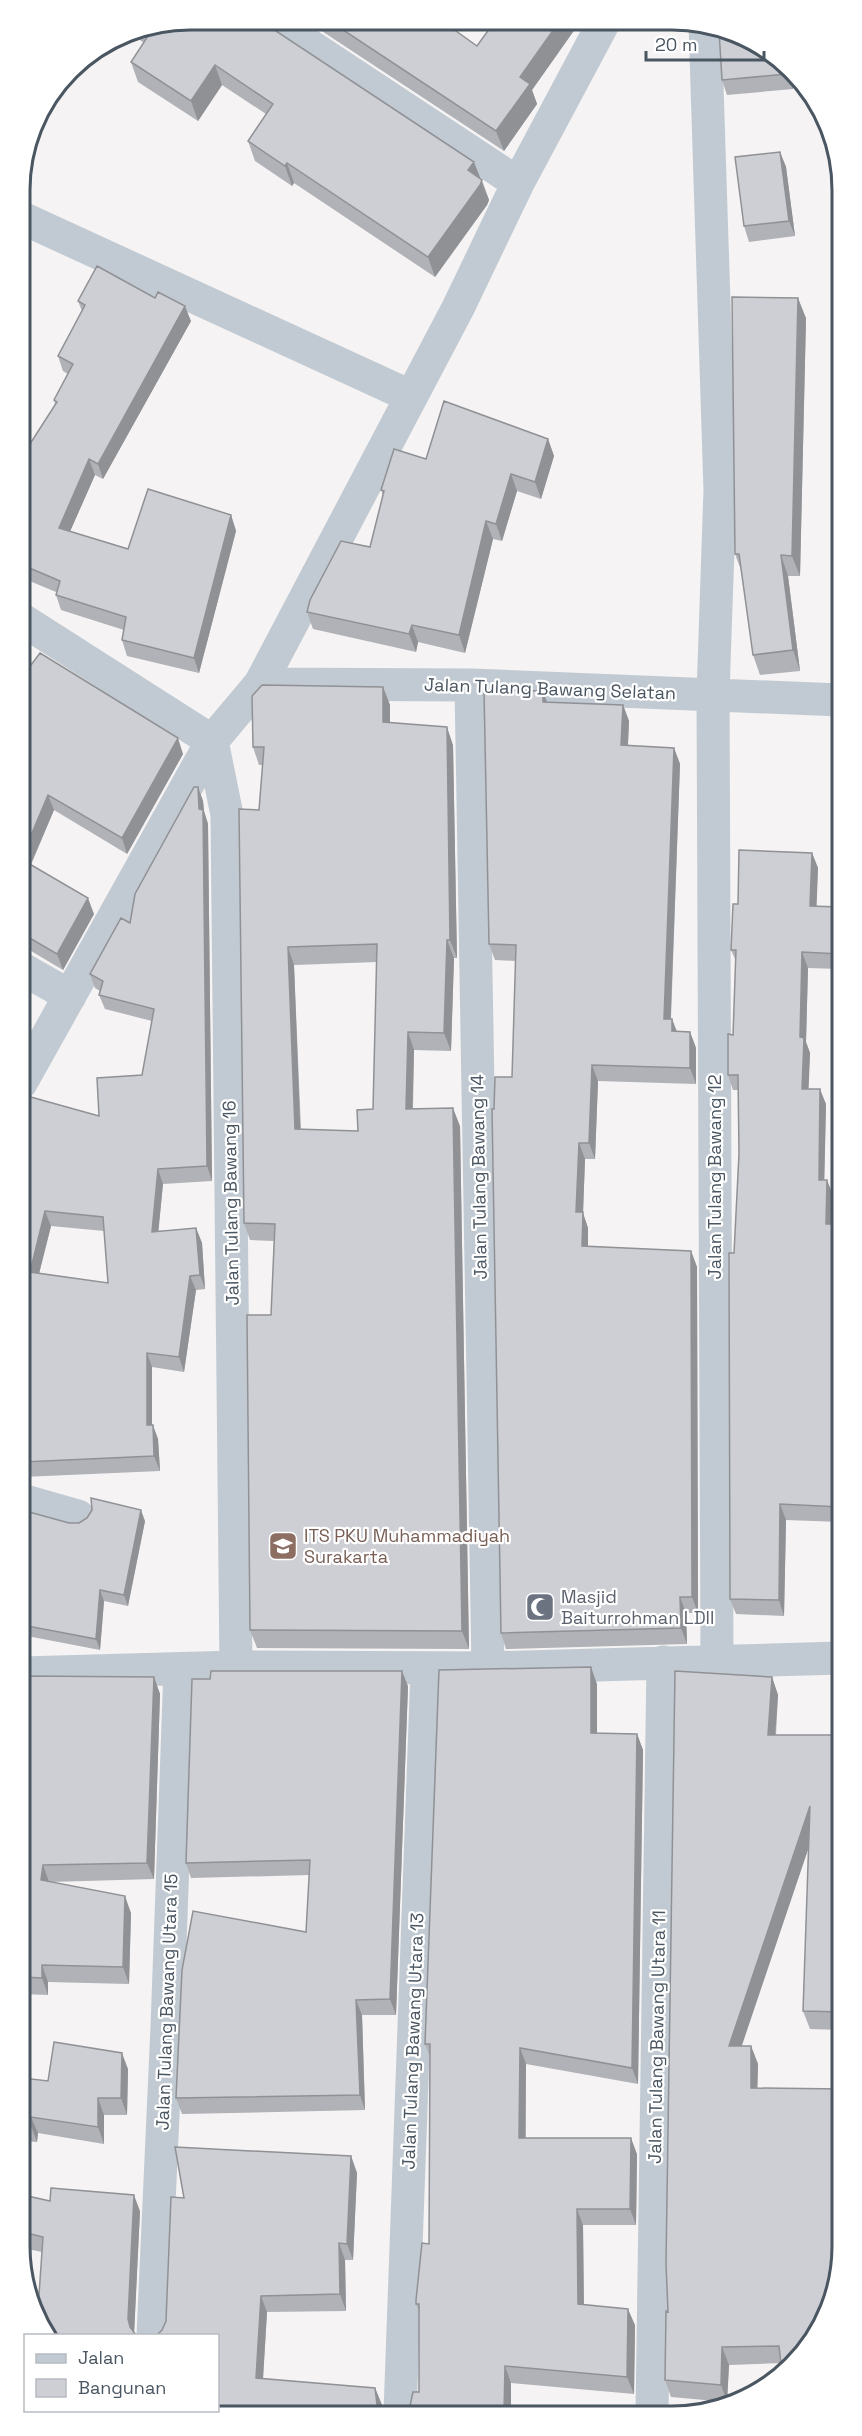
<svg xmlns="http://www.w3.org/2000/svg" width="862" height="2436" font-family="'Space Grotesk',sans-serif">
<rect width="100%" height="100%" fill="#f5f3f3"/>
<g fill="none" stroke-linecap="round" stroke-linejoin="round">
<path stroke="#c1cad2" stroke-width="33" d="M271,20L518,183
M705,23L720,490L713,694L717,1660
M20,217L410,396
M21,619L212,741L227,815L236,1667
M260,684L471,685L840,700
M471,685L488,1668
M21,968L70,996
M21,1083L212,741L260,684L458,308L518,183L604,22
M22,1500L78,1516
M22,1673L236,1667L488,1668L841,1658
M153,2336L167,2027L180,1669
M400,2413L427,1668
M652,2413L663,1662"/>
</g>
<path fill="#b0b2b7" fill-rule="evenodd" d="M190,20L482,180L489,200L487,205L435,277L294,183L292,186L255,161L248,141L266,114L222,85L198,121L138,82L131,62L144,43L129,32Z
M305,20L442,21L477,46L495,21L580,22L532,90L537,104L504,151Z
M719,30L791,69L793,89L727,95L722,80Z
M780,152L786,167L795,236L749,242L744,226Z
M78,301L191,321L103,479L95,475L70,531L128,549L231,515L236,531L199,673L127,656L122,640L124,630L61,610L56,595V592L20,577V444L28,447L55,404L54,400L68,374L63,371L58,356L82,311Z
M806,318L800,576H788L800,671L760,675L753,655L741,570L735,554Z
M548,439L554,456L541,499L517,491L502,541L493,539L465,653L418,642L416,652L313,629L307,612L370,547L383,495L381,490L426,459Z
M21,659L183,754L127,854L54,810L31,865L94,914L63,970L21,945Z
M383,687L390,705V723L453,745L457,958H454L451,1051L414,1050L413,1109L460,1126L469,1649L257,1648L250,1630L271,1315L274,1241L250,1240L244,1223L259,810L263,765H259L253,747ZM377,962L373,1109L358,1131L301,1129L294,965Z
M547,702L623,705L629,721L628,746L674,748L680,764L671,1019H672L677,1031L690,1032L696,1048V1084L598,1081L595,1159H585L583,1213L588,1228V1247L691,1251L697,1267L698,1613H686L687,1644L506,1649L501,1633L494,1109L512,1077L516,961L495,960L489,944Z
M198,787L203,801L204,811L208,824L212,1181L163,1184L158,1231L196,1228L202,1243L205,1289L196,1290L184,1372L152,1367V1425L158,1439L160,1471L22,1477L21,1117L99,1116L142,1075L152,1021L105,1009L99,995L100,991L95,988L90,974L130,923ZM51,1226L104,1231L108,1283L39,1273Z
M812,853L818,868L816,906L840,907V969L808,968L806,1042L810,1053L808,1089L826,1104L824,1180L833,1195L832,1224H841V1522L786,1520L784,1616L736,1614L730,1599L734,1253L739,1154L738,1090H733L728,1075L733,1035L736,961L731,950L738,904Z
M22,1510L69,1523L145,1521L128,1606L104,1601L100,1650L22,1635Z
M22,1676L154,1677L160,1694L154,1879L50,1882L131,1913L129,1984L48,1982V1995L22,1994Z
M772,1677L778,1695L776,1735H841L842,2030L810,2029L803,2011L809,1846L741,2046H751L758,2064L757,2088L781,2363L729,2365L727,2402L671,2397L665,2380L668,2312Z
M597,1684V1733L637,1734L643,1750L638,2084L526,2064V2138L637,2154L636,2225H583L584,2304L635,2325L634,2394L511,2383L410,2406L419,2392V2312L416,2304L429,2244L430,2057L425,2044Z
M408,1686L396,2015H362L365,2110L182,2114L176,2098L306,1932L309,1875L191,1878L186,1863Z
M128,2069L127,2115H104V2144L38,2133L37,2142L23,2141V2078L48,2081Z
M351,2156L357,2173L353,2260H345L346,2311L267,2312L263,2379L375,2388L382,2405V2410L384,2412L388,2413H170L169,2410H218V2336L162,2330L166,2321L184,2198Z
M23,2195L50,2201L140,2211L134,2332L136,2335L39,2295L42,2252L23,2248Z"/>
<path fill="#909195" d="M559,22H580L532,90L537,104L504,151L496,131L520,77Z
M215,65L222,85L198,121L191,101Z
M787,67L791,69L793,89L787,74Z
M780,152L786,167L795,236L789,221Z
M474,162L489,200L487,205L435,277L428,257L468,170Z
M287,163L294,183L292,186L285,166Z
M798,298L806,318L800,576L792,556Z
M185,306L191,321L103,479L98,464Z
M548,439L554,456L541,499L535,482Z
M89,459L95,475L65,543L59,528Z
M511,474L517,491L502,541L496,524Z
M231,515L236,531L199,673L194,658Z
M486,521L493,539L465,653L459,635Z
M781,555L788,576L800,671L793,650Z
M412,625L418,642L416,652L409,634Z
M383,687L390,705V740L383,722Z
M543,691L549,707L543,702Z
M623,705L629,721L627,762L621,745Z
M447,727L453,745L457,958L450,940Z
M178,738L183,754L127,854L122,838Z
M674,748L680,764L670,1035L664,1019Z
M198,787L203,801L204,811L208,824L212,1181L207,1166L199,809Z
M48,795L54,810L26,875L21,859Z
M812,853L818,868L816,921L810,906Z
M88,898L94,914L63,970L57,954Z
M447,940L454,958L451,1051L444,1033Z
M288,947L294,965L301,1147L295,1129Z
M802,952L808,968L806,1042L810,1053L808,1104L802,1089L800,1037Z
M672,1019L678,1036L672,1031Z
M408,1032L414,1050L412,1127L406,1109Z
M690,1032L696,1048V1084L690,1068Z
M592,1065L598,1081L595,1159L589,1143Z
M820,1089L826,1104L824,1195L819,1180Z
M453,1108L460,1126L469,1649L462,1631Z
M579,1143L585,1159L583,1213L588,1228V1263L582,1246L576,1212Z
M158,1169L163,1184L157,1246L152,1232Z
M827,1180L833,1195L831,1239L826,1224Z
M45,1211L51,1226L36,1286L30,1272Z
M196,1228L202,1243L205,1289L200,1275Z
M691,1251L697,1267L698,1613L692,1597Z
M190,1276L196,1290L184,1372L179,1357Z
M147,1353L152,1367V1439L147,1425Z
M153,1425L158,1439L160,1471L154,1456Z
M780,1504L786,1520L784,1616L779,1600Z
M141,1510L145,1521L128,1606L124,1595Z
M100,1590L104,1601L100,1650L96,1639Z
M680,1597L686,1613L687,1644L681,1628Z
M591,1667L597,1684V1749L591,1733Z
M402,1671L408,1686L396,2015L390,1999Z
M154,1677L160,1694L154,1879L147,1863Z
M772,1677L778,1695L774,1752L768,1735Z
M637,1734L643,1750L638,2084L632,2068Z
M810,1806L817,1823L736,2063L729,2046Z
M43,1865L49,1882L41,1880Z
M125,1896L131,1913L129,1984L123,1967Z
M42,1965L48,1982V1995L42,1978Z
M356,2000L362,2015L365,2110L360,2095Z
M751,2046L758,2064L757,2105L751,2088Z
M520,2048L526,2064L525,2155L519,2138Z
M122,2053L128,2069L127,2115L121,2098Z
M98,2098L104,2115V2144L98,2127Z
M31,2117L38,2133L37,2142L31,2126Z
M631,2138L637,2154L636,2225L630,2209Z
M351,2156L357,2173L353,2260L347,2244Z
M134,2195L140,2211L134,2336L130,2327L128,2319Z
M577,2209L583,2225L584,2320L578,2304Z
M339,2243L345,2260L346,2311L340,2294Z
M261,2296L267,2312L262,2395L256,2378Z
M628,2309L635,2325L634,2394L627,2377Z
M722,2347L729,2365L727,2402L721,2385Z
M505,2366L511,2383V2413H504Z
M375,2388L382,2405V2413L377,2405Z"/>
<path fill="#cdcfd5" stroke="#909195" stroke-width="1.5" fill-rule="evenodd" d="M190,20H243L256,28L261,21L474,162L468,170L482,180L480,185L428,257L287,163L285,166L248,141L273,104L215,65L191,101L131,62L150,33L144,29Z
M328,20L442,21L477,46L495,21L559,22L520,77L530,84L496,131Z
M719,30L787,67V74L722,80Z
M780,152L789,221L744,226L735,157Z
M97,266L155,298L158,292L185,306L98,464L89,459L59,528L128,549L148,489L231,515L194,658L122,640L126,617L56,595L60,581L20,564V444L28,447L57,402L54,400L73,364L58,356L85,305L78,301Z
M732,297L798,298L792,556L781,555L793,650L753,655L739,554H735Z
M444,401L548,439L535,482L511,474L496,524L486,521L459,635L412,625L409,634L307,612L310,600L341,541L370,547L384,491L381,490L394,449L426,459Z
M40,653L178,738L122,838L48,795L21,859V659L31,665Z
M262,685L383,687V722L447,727L450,940H447L444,1033L408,1032L406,1109L453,1108L462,1631L250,1630L247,1315H271L275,1224L244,1223L239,809L259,810L264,747H253L252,696ZM377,944L373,1109L357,1110L358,1131L295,1129L288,947Z
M484,690L543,691V702L623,705L621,745L674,748L664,1019H672V1031L690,1032V1068L592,1065L589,1143H579L576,1212H583L582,1246L691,1251L692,1597H680L681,1628L501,1633L492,1109H494L495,1077H512L516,945L489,944Z
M194,787H198L199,809L203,810L207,1166L158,1169L152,1232L196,1228L200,1275L190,1276L179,1357L147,1353V1425H153L154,1456L22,1462L21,1117L27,1096L99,1116L97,1078L142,1075L154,1009L99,995L103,981L90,974L121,918L130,923L135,894ZM45,1211L103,1217L108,1283L30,1272Z
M739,850L812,853L810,906L840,907V954L802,952L800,1037L804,1038L802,1089H820L819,1180H827L826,1224H841V1507L780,1504L779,1600L730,1599L729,1253H734L739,1154L738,1075H728V1034L733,1035L736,950H731L733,904H738Z
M21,859L88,898L57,954L21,933Z
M91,1498L141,1510L124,1595L100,1590L96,1639L22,1625V1510L69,1523H79L87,1518L92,1510Z
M591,1667V1733L637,1734L632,2068L520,2048L519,2138H631L630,2209H577L578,2304L628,2309L627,2377L505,2366L504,2413H402L410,2406L413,2392H419V2304H416V2300L422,2243L429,2244L430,2044H425L439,1670Z
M211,1671H402L390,1999L356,2000L360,2095L176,2098L182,1970L193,1911L306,1932L310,1860L186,1863L192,1679H210Z
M675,1671L772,1677L768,1735H841L842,2012L803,2011L810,1806L729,2046H751V2088L842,2089V2256L830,2311L800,2358L782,2373L779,2346L722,2347L721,2385L665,2380L666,2311L668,2312L666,2263Z
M22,1676L154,1677L147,1863L43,1865L41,1880L125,1896L123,1967L42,1965V1978L22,1977Z
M54,2042L122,2053L121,2098H98V2127L31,2117V2126L23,2125V2078L48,2081Z
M175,2147L351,2156L347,2244L339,2243L340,2294L261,2296L256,2378L375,2388L377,2405L384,2412L388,2413H269L218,2410V2336H156L162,2330L166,2321L171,2197L184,2198Z
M51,2188L134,2195L128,2319L130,2327L136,2335L139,2336H53L31,2294L39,2295L43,2237L23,2232V2195L50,2201Z"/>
<defs>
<g id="university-square" transform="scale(1.5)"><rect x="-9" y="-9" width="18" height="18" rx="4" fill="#8d6e63" stroke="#fff"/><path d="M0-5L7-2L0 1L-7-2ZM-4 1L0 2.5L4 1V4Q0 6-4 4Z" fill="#fff"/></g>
<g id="mosque-square" transform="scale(1.5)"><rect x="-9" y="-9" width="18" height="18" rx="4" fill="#6b7280" stroke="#fff"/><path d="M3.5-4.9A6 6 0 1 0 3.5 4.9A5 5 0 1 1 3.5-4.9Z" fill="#fff"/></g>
</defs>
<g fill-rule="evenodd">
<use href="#university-square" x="283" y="1546"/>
<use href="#mosque-square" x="540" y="1607"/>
</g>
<g text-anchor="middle" stroke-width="4.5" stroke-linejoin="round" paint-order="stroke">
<g font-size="18" fill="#4a5661" stroke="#fff">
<text transform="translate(550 689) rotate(2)" y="6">Jalan Tulang Bawang Selatan</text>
<text transform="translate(479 1177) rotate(-91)" y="6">Jalan Tulang Bawang 14</text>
<text transform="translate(715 1177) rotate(-90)" y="6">Jalan Tulang Bawang 12</text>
<text transform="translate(231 1203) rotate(-91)" y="6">Jalan Tulang Bawang 16</text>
<text transform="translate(167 2002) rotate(-88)" y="6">Jalan Tulang Bawang Utara 15</text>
<text transform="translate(657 2037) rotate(-89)" y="6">Jalan Tulang Bawang Utara 11</text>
<text transform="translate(413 2041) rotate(-88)" y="6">Jalan Tulang Bawang Utara 13</text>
</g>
<g font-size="18" fill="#785e54" stroke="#fff" text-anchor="start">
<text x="304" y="1542">ITS PKU Muhammadiyah<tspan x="304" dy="21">Surakarta</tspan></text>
</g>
<g font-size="18" fill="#5b616d" stroke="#fff" text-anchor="start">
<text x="561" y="1603">Masjid<tspan x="561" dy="21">Baiturrohman LDII</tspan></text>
</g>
</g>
<path d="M0 0H862V2436H0ZM190 30H672A160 160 0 0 1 832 190V2246A160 160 0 0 1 672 2406H190A160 160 0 0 1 30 2246V190A160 160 0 0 1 190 30Z" fill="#fff" fill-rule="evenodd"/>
<path fill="none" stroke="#4a5661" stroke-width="3" d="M190 30H672A160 160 0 0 1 832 190V2246A160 160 0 0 1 672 2406H190A160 160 0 0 1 30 2246V190A160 160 0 0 1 190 30Z"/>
<rect x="24" y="2334" width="195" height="78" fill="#ffffff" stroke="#b7bbc0" stroke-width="1.5"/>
<rect x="36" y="2354" width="30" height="9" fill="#c1cad2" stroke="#b7bbc0" stroke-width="1.5"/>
<text x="78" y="2364" font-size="18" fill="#4a5661">Jalan</text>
<rect x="36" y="2379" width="30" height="18" fill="#cdcfd5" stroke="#b7bbc0" stroke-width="1.5"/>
<text x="78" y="2394" font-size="18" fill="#4a5661">Bangunan</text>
<path d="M646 51v9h118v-9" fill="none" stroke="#4a5661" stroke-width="3"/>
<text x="655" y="51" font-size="18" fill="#4a5661" stroke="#ffffff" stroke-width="4.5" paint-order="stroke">20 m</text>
</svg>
